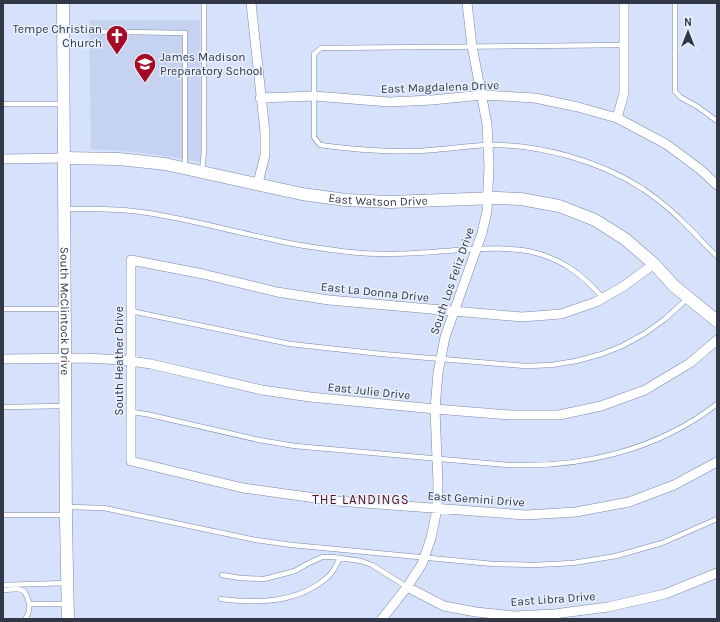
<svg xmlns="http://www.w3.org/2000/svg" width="720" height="622" font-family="Karla,sans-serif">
<rect width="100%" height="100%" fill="#d6e2fc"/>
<path fill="#c5d3f1" d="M89,20H200L201,162L173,157L123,151L91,149Z"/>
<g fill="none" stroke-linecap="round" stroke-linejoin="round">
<g stroke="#7a88a5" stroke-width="5.5">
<path id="lane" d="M675,3V91L680,97L698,107L717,121
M65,31L185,33V167
M624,45L321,48L314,54V137L320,145C350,149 380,152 410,151C436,151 462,146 488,145C540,144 600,161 643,189C659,200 674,212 687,226C698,236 706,247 717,256
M3,104H63
M202,171L204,151V3
M66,209C91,209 117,208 141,212C186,218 230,231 275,240C299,246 325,249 349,252C386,256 422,253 458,250C481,249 505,247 528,251C561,258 581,273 603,298
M3,309H63
M131,311L290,344L382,354L525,366L552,365L576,361L602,354L622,346L644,334L665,319L688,298
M3,407L65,406
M131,412L146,414L259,440L295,446L508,465C582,468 658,450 717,404
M68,507L104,508L256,540L292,545L493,564L534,565L573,563L616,556L662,543L717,519
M3,515H65
M222,575L240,578L264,579L295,571L307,564L322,557H333L361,561L372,565L407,587
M3,585L67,583
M3,590L18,589L24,591C30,601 32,610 25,619
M221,599C258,604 299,603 329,576C333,572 337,564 340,558
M30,604H66"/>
</g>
<g stroke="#7a88a5" stroke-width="10">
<path id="street" d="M251,3L265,132V155L258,183
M260,98L314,96L389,102L432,100L482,95L535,98L578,107L617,118L666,144L701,170L717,185
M617,118L624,93V3
M3,159L64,158
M654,264L624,286L596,302L561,314L522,317L329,300L277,292L203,274L131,260V461L243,488L337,501L526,515L576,512L629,502L674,485L717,462
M3,359L85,358L123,360L151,364L262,390L310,397L435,409L511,415H559L601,406L645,390L690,363L717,340
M407,587L422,564L431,538L437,509L438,484L435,409L438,373L445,337L482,233L487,211L489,166L487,124L472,46L467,3
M382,619L407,587L444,606L476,612L514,616L554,614L608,607L665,594L717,573"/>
</g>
<g stroke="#7a88a5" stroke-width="13">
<g id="secondary">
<path id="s1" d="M63,3L66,521L68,619"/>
<path id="s2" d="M64,158L119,159L165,164L302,194L346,200L390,202L496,198L521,199L559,206L595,220L625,239L654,264L674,286L717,321"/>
</g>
</g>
<use href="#lane" stroke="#fff" stroke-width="4.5"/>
<use href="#street" stroke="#fff" stroke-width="9"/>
<use href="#secondary" stroke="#fff" stroke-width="12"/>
</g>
<defs>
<g id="church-pin" transform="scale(1.15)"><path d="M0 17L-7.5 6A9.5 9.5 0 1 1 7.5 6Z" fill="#a50b24" stroke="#e9f0fd"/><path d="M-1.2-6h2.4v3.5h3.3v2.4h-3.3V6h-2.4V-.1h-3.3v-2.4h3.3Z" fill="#fff"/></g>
<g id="school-pin" transform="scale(1.15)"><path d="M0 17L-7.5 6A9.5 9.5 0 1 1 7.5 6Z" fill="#a50b24" stroke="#e9f0fd"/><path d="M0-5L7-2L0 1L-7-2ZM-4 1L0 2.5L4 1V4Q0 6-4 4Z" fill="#fff"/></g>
</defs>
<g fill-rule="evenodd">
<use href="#church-pin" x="117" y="36"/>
<use href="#school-pin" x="145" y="64"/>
</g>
<g text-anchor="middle" stroke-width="3" stroke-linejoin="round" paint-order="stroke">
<g font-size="12" fill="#313744" stroke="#e9f0fd" text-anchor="end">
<text x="102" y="33">Tempe Christian<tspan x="102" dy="14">Church</tspan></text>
<text x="160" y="61" text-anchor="start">James Madison<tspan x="160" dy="14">Preparatory School</tspan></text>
</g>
<g font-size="12" fill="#313744" stroke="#e9f0fd">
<text transform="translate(440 87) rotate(-2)" y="4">East Magdalena Drive</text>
<text dy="4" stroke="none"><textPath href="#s2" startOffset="318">East Watson Drive</textPath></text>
<text transform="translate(452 281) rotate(-71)" y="4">South Los Feliz Drive</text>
<text transform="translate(375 292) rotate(6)" y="4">East La Donna Drive</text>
<text dy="4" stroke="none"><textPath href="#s1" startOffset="308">South McClintock Drive</textPath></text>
<text transform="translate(119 361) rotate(-90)" y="4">South Heather Drive</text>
<text transform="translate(369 391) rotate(6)" y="4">East Julie Drive</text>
<text transform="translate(476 499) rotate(4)" y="4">East Gemini Drive</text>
<text transform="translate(553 599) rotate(-4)" y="4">East Libra Drive</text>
</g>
<g font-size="13" letter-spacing="1" fill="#5a1518" stroke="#e9f0fd">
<text x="361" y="504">THE LANDINGS</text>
</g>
</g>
<rect width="720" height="622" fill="none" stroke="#313744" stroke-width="8"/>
<g transform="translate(688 32)" stroke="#e9f0fd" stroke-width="3" paint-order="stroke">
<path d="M0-3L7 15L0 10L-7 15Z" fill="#313744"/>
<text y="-6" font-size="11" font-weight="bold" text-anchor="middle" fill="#313744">N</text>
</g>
</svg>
